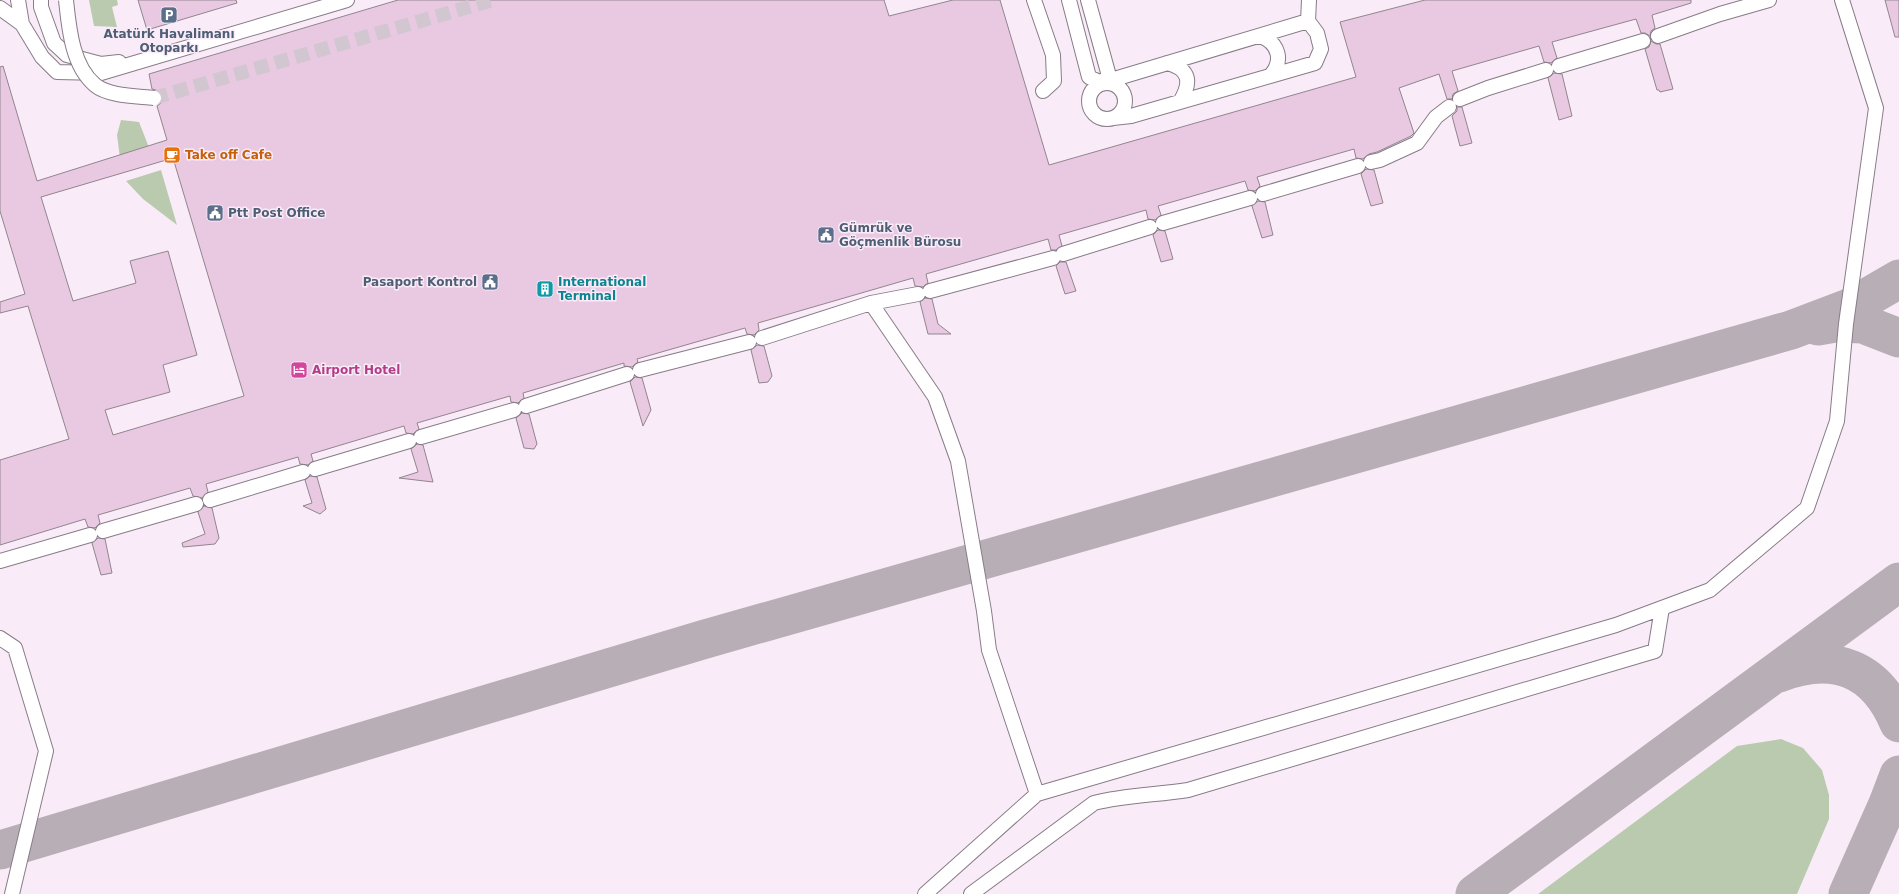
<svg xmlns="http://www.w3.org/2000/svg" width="1899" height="894" font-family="'DejaVu Sans',sans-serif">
<rect width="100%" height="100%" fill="#f9ecf8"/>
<path fill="#bacaae" d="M89,0H117L118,5L112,7L117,27L94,26Z
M121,120L139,122L150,150L120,158L117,135Z
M161,170L177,225L143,199L126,181Z
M1781,739L1803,748L1822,770L1829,795V819L1797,894H1538L1737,746Z"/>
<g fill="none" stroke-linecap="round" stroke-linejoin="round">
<path stroke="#b8aeb6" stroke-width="39" d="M1818,326L1835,323L1863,324L1899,338
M1779,673C1834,652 1876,668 1899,723
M0,850L702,640L1791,330L1849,308L1899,279
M1475,894L1899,582
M1848,894L1888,804L1899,775"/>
</g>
<path fill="#e9c9e2" stroke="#91858e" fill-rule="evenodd" d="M138,0H236L237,3L147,30Z
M398,0H884L889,16L953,0H1000L1049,165L1356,77L1340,22L1425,0H1691V3L1652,15L1655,28L1651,31L1650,36L1645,33H1641L1636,19L1552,42L1557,58L1551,63L1544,62L1539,46L1452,71L1458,91L1453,94L1452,99H1447L1439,74L1399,88L1414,133L1411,136L1377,152L1369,154L1363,159L1356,158L1354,149L1257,177L1260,186L1255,191L1248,190L1245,181L1158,206L1161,215L1155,220L1148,219L1146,210L1059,235L1062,246L1056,250H1051L1048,239L926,274L928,283L923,287L915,286L913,278L758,323L759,330L754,335L747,334L745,328L637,359L638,362L632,367L624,366V363L523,393L524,398L518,403L511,402L510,396L417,423L419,429L413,434L406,433L404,426L311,454L313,461L308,465L300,464L298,457L206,484L208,492L202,498L193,496L190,488L98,515L100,523L95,528L88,527L85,519L0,545V460L69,439L28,306L0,313V302L25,294L0,211V67L3,66L37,181L167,140L157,106L161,103L162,95L159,91L152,89L149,74ZM173,158L244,396L113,435L105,410L170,392L163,365L197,355L168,251L130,261L136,283L73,301L41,197Z
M1885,0H1899V37H1895Z
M1651,41L1656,44H1660L1673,89L1660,92L1659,90H1657L1645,49L1649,47Z
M1554,73L1562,74L1572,116L1559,120L1548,78Z
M1457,107H1462L1472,143L1460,146L1452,116L1457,111Z
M1366,169L1374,170L1383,203L1371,206L1361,174Z
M1258,201L1265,202L1273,235L1262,238L1252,206Z
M1158,230L1165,231L1173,259L1161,262L1153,235Z
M1060,262H1066L1076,291L1065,294L1056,266Z
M925,298L932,299L938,324L951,334H928L920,302Z
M757,345L764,346L772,376L768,382L759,383L751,350Z
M635,377L642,378L651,410L643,426L630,382Z
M522,413L529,414L537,444L534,449L524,448L516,418Z
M417,444L423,445L433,482L399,478L418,472L411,449Z
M310,476L317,477L326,509L320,514L303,506L312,503L305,480Z
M204,506L212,508L219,538L215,544L183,547L182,543L205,534L198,512Z
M98,538L105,539L112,573L101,575L92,543Z"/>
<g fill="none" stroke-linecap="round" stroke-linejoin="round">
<path stroke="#d2c6d1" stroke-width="14" stroke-dasharray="14 7" stroke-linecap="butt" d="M154,98L493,0"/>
<g stroke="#877c86" stroke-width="16">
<path id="minor" d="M18,0L22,24L42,57L57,72L101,73L347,0
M41,0V7L54,43L67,55L101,64L119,62
M1034,0L1053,55L1054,81L1043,91
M1069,0L1089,77L1101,83L1308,21
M1088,0L1109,76L1101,83
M0,8L22,24
M1658,36L1720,14L1769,0
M1167,63C1190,69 1192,82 1180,102
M1559,66L1643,41
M1270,76L1315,63L1321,49L1317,33L1308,21L1309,0
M1089 101a18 18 0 1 1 36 0a18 18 0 1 1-36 0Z
M1460,99L1488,88L1546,70
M1113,118L1131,116L1270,76C1284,61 1279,43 1260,36
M1371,162L1380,160L1417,143L1436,117L1449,107
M1263,194L1358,166
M1163,223L1250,198
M1063,254L1150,227
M930,291L1053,258
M871,303L935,397L958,461L984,611L989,650L1037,794
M762,338L871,303L918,294
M640,370L749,342
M526,406L627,374
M421,437L514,410
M315,469L409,441
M210,500L303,472
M103,531L196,504
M0,561L90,535
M0,638L15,648L46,751L12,894
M925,894L1037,794L1616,625L1710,590L1807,508L1837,421L1846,324L1876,108L1842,0
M971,894L1094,803C1125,795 1157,795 1188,790L1655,651L1662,608"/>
</g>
<use href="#minor" stroke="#fff" stroke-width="14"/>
<g stroke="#877c86" stroke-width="16" stroke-linecap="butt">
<path id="minor-bridge" d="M66,0C69,28 72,66 95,85C108,96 137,96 154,98"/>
</g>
<use href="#minor-bridge" stroke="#fff" stroke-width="14"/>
</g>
<defs>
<g id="parking-square" transform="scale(0.9)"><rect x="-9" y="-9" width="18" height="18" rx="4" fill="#5c6f8a" stroke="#f9ecf8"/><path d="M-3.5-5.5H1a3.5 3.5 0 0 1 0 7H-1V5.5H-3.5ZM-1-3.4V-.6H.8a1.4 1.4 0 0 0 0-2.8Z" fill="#fff"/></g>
<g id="cafe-square" transform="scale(0.9)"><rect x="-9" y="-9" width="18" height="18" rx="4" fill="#e8710a" stroke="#f9ecf8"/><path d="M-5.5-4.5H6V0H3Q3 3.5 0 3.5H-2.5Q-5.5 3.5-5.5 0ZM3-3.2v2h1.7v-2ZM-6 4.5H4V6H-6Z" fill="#fff"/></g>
<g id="civic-square" transform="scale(0.9)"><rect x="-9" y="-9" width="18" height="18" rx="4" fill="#5c6f8a" stroke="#f9ecf8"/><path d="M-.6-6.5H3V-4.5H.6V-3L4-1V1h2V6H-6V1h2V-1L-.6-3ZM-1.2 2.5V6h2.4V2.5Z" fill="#fff"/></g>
<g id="building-square" transform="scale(0.9)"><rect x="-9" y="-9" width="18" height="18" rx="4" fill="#0f9aa8" stroke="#f9ecf8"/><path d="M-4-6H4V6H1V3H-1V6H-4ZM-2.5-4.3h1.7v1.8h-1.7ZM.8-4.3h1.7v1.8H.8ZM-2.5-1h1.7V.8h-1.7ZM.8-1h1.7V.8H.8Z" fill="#fff"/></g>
<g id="hotel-square" transform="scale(0.9)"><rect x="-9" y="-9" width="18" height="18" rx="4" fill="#d1479c" stroke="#f9ecf8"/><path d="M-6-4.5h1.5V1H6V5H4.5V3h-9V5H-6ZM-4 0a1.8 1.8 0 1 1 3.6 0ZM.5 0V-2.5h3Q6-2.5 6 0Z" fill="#fff"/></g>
</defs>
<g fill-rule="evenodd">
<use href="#parking-square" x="169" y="15"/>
<use href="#cafe-square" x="172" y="155"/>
<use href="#civic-square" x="215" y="213"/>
<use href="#civic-square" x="826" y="235"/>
<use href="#civic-square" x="490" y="282"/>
<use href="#building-square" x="545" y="289"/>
<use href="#hotel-square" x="299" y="370"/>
</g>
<g text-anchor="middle" stroke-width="3" stroke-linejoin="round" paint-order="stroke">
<g font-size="12" font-weight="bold" fill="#4e5e75" stroke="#f9ecf8" text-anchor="start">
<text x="169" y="38" text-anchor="middle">Atatürk Havalimanı<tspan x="169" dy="14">Otoparkı</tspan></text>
<text x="228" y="217">Ptt Post Office</text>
<text x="839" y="232">Gümrük ve<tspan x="839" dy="14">Göçmenlik Bürosu</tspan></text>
<text x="477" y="286" text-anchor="end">Pasaport Kontrol</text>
</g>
<g font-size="12" font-weight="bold" fill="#c56008" stroke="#f9ecf8" text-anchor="start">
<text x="185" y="159">Take off Cafe</text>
</g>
<g font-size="12" font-weight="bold" fill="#0d838f" stroke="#f9ecf8" text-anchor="start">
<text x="558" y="286">International<tspan x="558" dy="14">Terminal</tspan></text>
</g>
<g font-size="12" font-weight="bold" fill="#b23c85" stroke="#f9ecf8" text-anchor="start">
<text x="312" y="374">Airport Hotel</text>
</g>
</g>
</svg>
